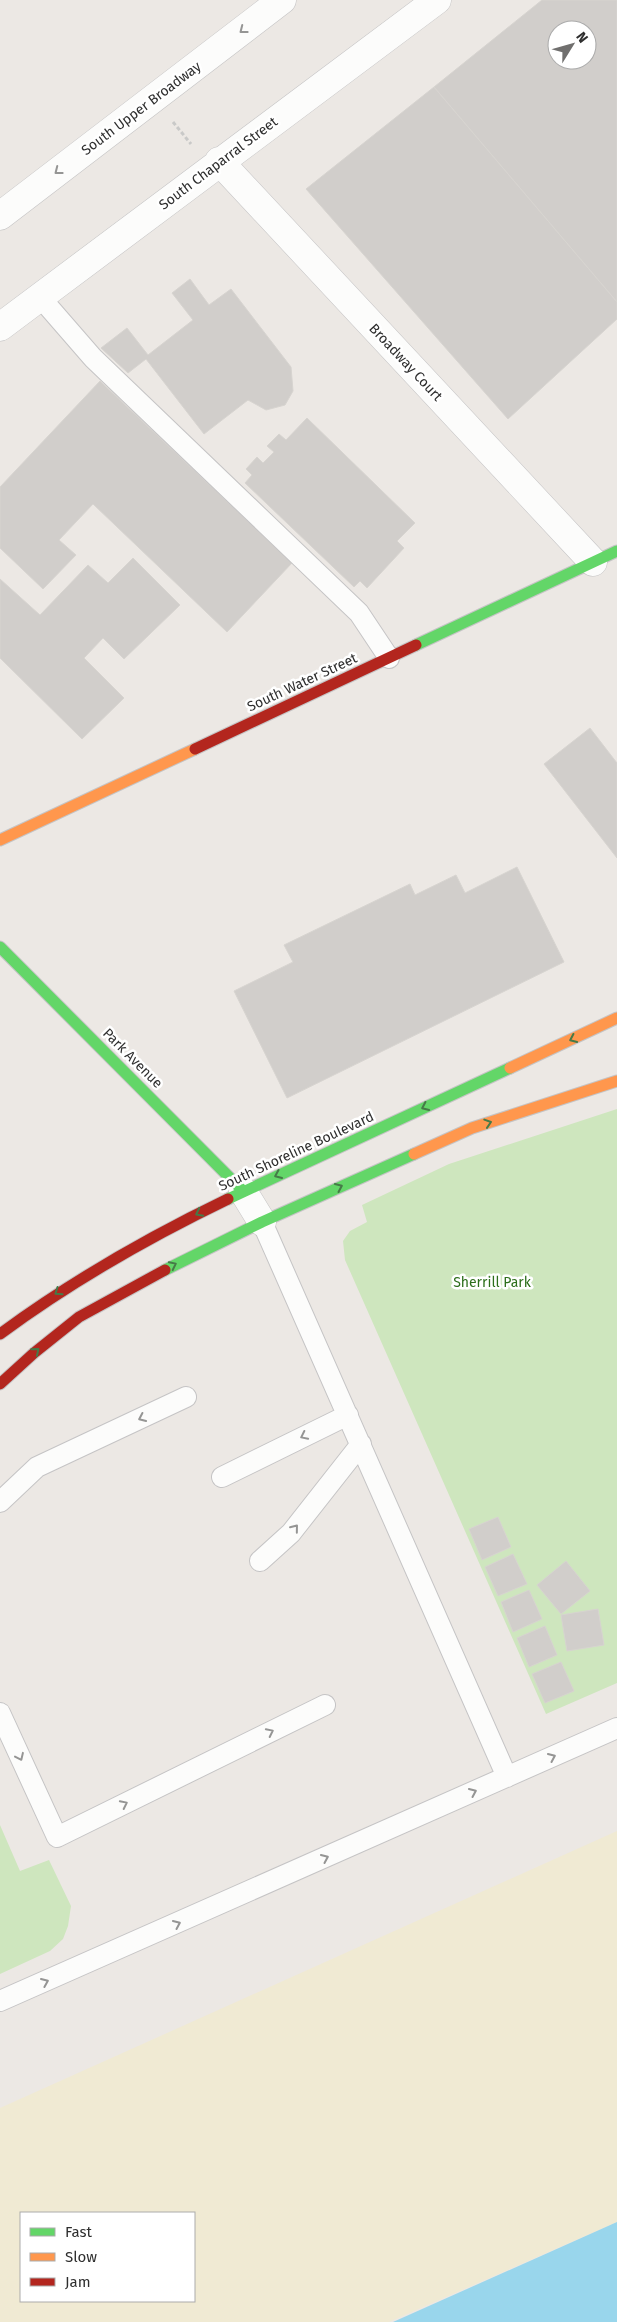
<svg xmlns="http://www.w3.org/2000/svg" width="617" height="2322" font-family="'Fira Sans',sans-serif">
<rect width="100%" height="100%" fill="#ece8e4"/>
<path fill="#cee6be" d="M617,1109V1683L546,1714L345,1260L343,1241L350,1231L367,1222L362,1205L449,1164Z
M0,1825L20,1871L49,1860L71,1906L68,1926L63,1939L50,1951L0,1974Z"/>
<path fill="#f0ead3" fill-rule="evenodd" d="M617,1831V2222L389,2322H0V2108ZM21,2213H194V2301H21Z"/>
<path fill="#99d6ec" d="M617,2222V2322H393Z"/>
<path fill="#d1cecb" stroke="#d7d4d0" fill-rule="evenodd" d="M542,0H617V302L434,87ZM557,30H587V60H557Z
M434,87L617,302V319L508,419L306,189Z
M190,279L209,305L231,289L291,367L293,391L285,405L266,410L248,400L204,434L146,359L128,373L101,348L127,328L148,355L193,320L172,293Z
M100,381L292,563L227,632L93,504L59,540L76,555L43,589L0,548V487Z
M307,418L415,523L397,541L404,548L367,588L360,581L354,587L245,483L252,475L246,469L257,457L263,463L274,452L267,446L279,434L286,440Z
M133,558L180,605L124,659L103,638L84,658L124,698L82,739L0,658V579L40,615L88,565L108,583Z
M590,728L617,763V858L544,764Z
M517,867L564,962L287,1098L234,991L293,962L284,945L410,884L415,895L456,875L465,893Z
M498,1517L511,1547L482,1560L469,1529Z
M513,1554L527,1584L498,1596L485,1567Z
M566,1561L590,1591L561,1614L537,1585Z
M529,1590L542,1619L513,1632L501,1602Z
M598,1609L604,1645L567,1651L561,1615Z
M545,1626L557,1655L529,1667L517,1638Z
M561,1662L574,1691L545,1703L532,1674Z"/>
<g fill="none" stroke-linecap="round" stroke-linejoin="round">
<g stroke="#c5c4c5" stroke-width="22">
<path id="lane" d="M40,297L93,358L359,613L389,658
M262,1222L507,1777
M222,1477L348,1415
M0,1502L37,1467L186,1397
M260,1561L291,1533L361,1444
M0,1713L57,1837L325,1705
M0,2001L617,1728"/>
</g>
<g stroke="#c5c4c5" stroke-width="29">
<path id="street" d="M219,161L593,562
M0,216L282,0
M0,327L437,0
M243,1191L262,1222"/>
</g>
<g stroke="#c5c4c5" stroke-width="13">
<path id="fast" d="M416,645L617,551
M0,947L243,1191
M228,1199L510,1068
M165,1270L262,1222L414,1154"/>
</g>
<g stroke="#c5c4c5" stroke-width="13">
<path id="slow" d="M0,840L195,749
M510,1068L617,1018
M414,1154L472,1128L617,1081"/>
</g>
<g stroke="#c5c4c5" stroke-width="13">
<path id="jam" d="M195,749L416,645
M0,1334C72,1281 147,1238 228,1199
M0,1384L34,1353L79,1317L165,1270"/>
</g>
<path stroke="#c9c9c8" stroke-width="3" stroke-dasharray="4 2.5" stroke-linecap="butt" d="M173,122L191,144"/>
<use href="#lane" stroke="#fcfcfb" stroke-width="20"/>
<use href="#street" stroke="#fcfcfb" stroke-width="28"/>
<use href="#fast" stroke="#63d668" stroke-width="11"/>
<use href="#slow" stroke="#ff974d" stroke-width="11"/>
<use href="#jam" stroke="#b3261e" stroke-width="11"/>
</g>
<defs><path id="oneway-chevron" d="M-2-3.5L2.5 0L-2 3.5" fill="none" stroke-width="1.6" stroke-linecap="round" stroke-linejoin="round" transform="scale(1.25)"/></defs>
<g stroke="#959594">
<use href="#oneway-chevron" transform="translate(243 30) rotate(142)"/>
<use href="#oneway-chevron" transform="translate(58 171) rotate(142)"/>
<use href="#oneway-chevron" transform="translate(142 1418) rotate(155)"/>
<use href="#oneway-chevron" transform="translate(304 1436) rotate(154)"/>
<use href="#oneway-chevron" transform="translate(295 1528) rotate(-51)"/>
<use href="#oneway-chevron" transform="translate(270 1732) rotate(-26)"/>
<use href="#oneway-chevron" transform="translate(20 1757) rotate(65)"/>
<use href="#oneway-chevron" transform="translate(552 1757) rotate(-24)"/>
<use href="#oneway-chevron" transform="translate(473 1792) rotate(-24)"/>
<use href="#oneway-chevron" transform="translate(124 1804) rotate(-26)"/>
<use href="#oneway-chevron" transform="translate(325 1858) rotate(-24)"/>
<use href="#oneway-chevron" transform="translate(177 1924) rotate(-24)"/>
<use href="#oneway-chevron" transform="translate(45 1982) rotate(-23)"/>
</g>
<g stroke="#467a48">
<use href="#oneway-chevron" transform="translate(573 1039) rotate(155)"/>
<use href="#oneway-chevron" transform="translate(425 1107) rotate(155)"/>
<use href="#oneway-chevron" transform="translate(488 1123) rotate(-18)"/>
<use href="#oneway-chevron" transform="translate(278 1175) rotate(156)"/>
<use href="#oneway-chevron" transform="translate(339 1187) rotate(-24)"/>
<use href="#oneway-chevron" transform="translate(199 1213) rotate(153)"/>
<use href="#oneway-chevron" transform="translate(173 1265) rotate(-26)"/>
<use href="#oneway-chevron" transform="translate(58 1292) rotate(145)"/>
<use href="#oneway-chevron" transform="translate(36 1351) rotate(-40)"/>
</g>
<g text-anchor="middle" stroke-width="5" stroke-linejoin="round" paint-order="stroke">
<g font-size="14" fill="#2e2e2e" stroke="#fff">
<text transform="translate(141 108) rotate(-37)" y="5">South Upper Broadway</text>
<text transform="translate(218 163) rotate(-37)" y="5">South Chaparral Street</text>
<text transform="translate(406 362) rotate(47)" y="5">Broadway Court</text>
<text transform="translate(302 682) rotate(-25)" y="5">South Water Street</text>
<text transform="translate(133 1058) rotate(45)" y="5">Park Avenue</text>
<text transform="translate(296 1151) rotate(-25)" y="5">South Shoreline Boulevard</text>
</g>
<g font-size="14" fill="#2c6e1b" stroke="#fff">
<text x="492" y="1287">Sherrill Park</text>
</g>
</g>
<rect x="20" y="2212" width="175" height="90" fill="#ffffff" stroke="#ababab"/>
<rect x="30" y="2228" width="25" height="8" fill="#63d668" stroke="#ababab"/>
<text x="65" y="2237" font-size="15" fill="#2e2e2e">Fast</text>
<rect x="30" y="2253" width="25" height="8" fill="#ff974d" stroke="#ababab"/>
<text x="65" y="2262" font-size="15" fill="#2e2e2e">Slow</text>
<rect x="30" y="2278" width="25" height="8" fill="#b3261e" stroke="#ababab"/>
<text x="65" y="2287" font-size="15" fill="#2e2e2e">Jam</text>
<g transform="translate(572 45) rotate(53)"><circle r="24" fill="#ffffff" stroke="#ababab"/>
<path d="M0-4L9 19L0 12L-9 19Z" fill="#706f6e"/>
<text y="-8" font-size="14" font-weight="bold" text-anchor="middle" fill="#2e2e2e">N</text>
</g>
</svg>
